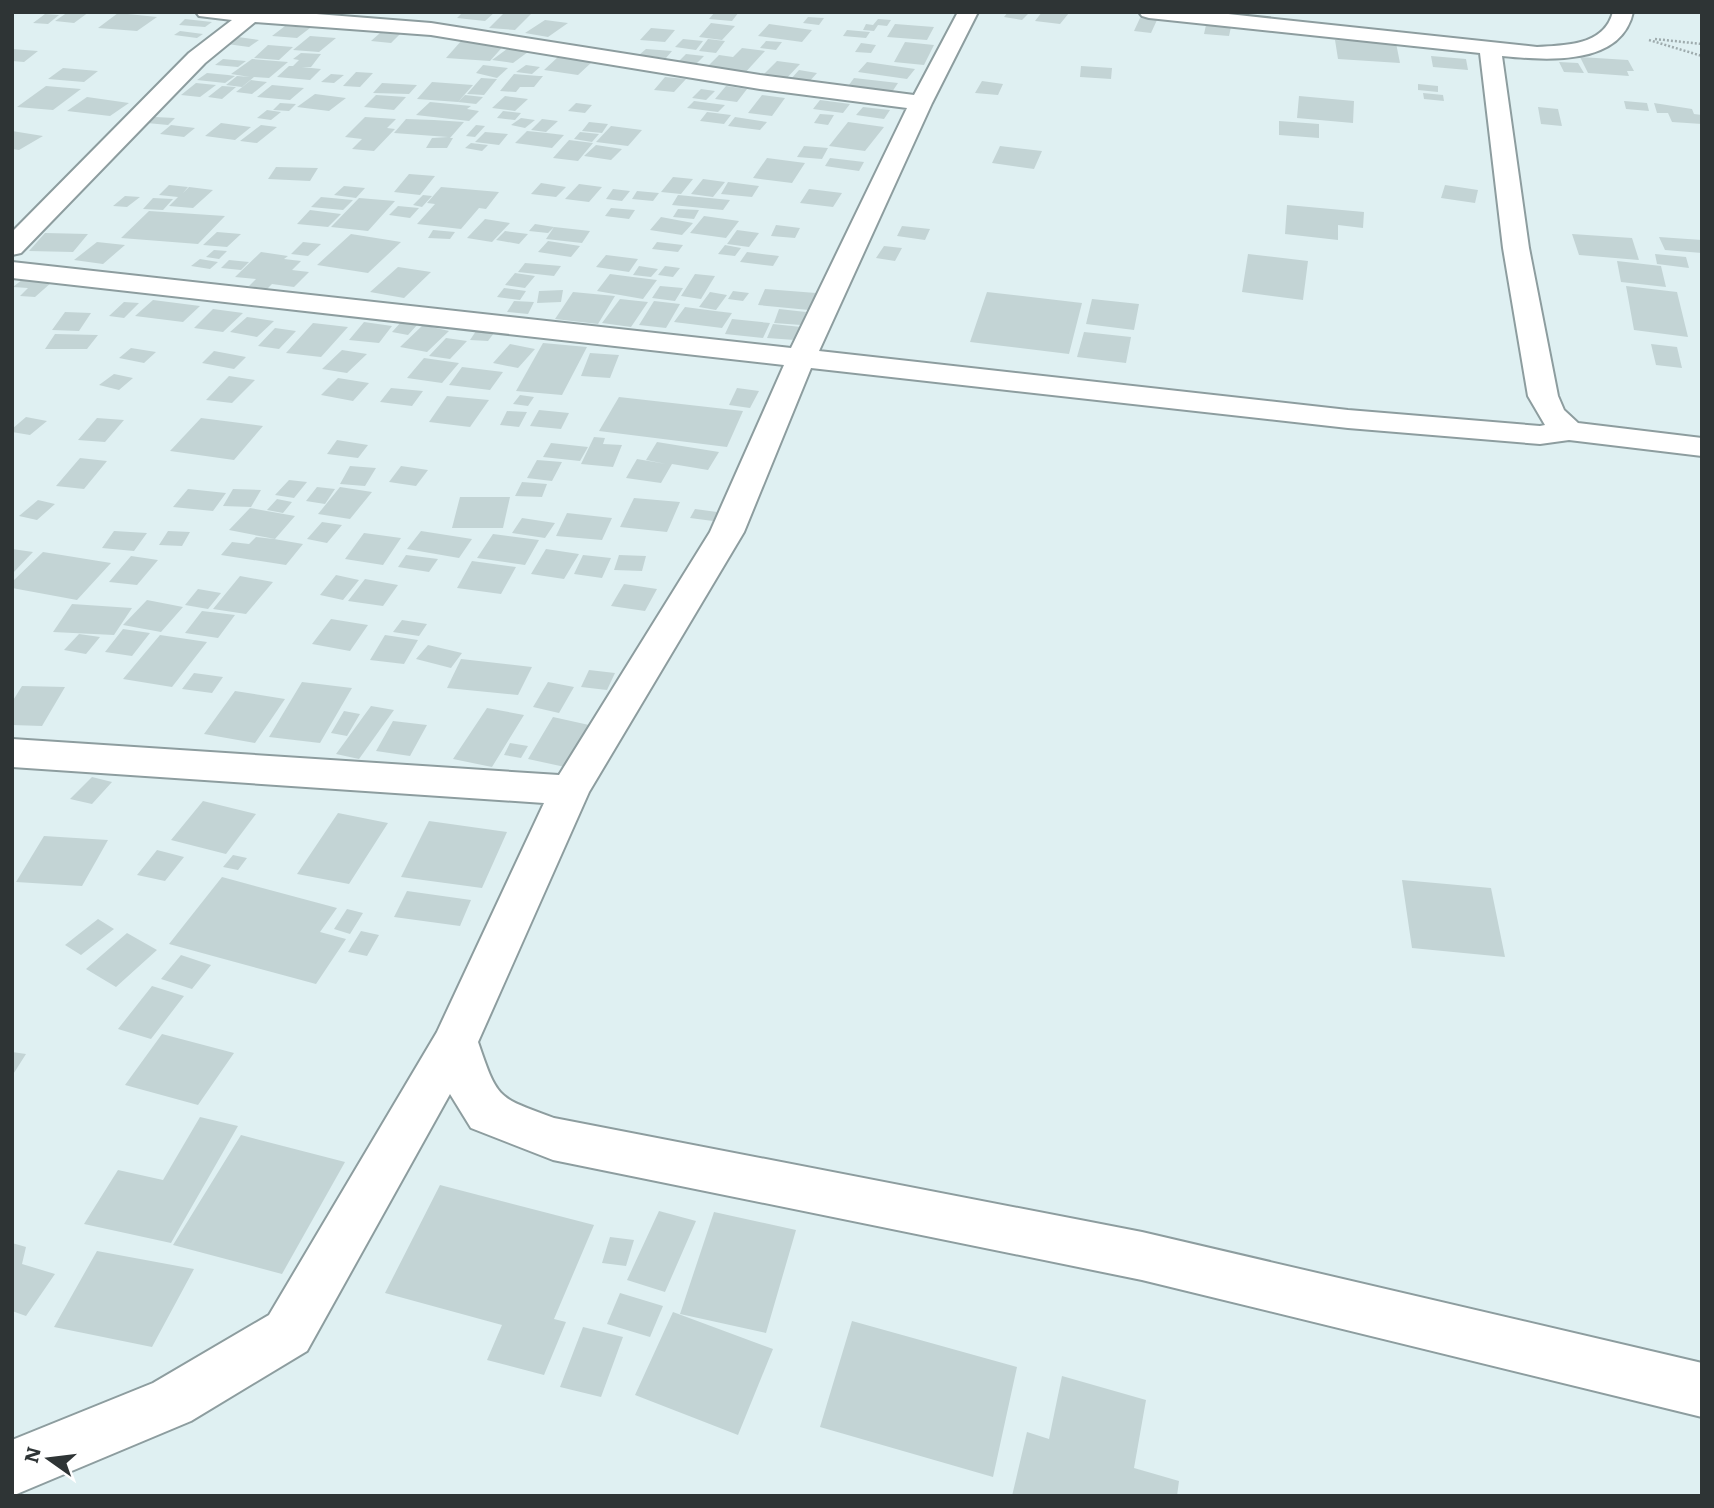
<svg xmlns="http://www.w3.org/2000/svg" width="1714" height="1508" font-family="Literata,serif">
<rect width="100%" height="100%" fill="#dff0f2"/>
<path fill="#c3d4d5" d="M68,12H89L74,23L55,21Z
M463,12H495L485,21L457,18Z
M505,12H514L531,14L515,30L489,28Z
M715,12H739L732,21L709,19Z
M1008,12H1030L1022,20L1004,17Z
M1042,12H1060L1069,13L1060,24L1035,21Z
M118,13L157,17L137,31L98,28Z
M45,14L59,15L48,24L33,23Z
M808,17L824,18L819,25L803,23Z
M1140,18L1157,20L1151,33L1134,31Z
M185,19L212,22L205,27L179,25Z
M878,19L891,20L887,26L878,25L874,31L863,30L866,24L873,25Z
M545,20L568,23L548,37L525,33Z
M711,23L735,26L722,40L699,37Z
M769,24L812,30L802,42L758,36Z
M895,24L934,27L927,40L887,37Z
M1206,25L1231,27L1229,36L1204,34Z
M285,26L310,28L297,38L272,36Z
M651,28L675,30L665,42L640,40Z
M847,30L870,32L866,38L843,36Z
M180,31L203,34L197,38L174,35Z
M380,33L400,34L391,43L371,41Z
M310,36L336,38L319,52L293,50Z
M238,37L259,40L249,47L227,44Z
M683,39L703,41L696,50L675,47Z
M708,39L725,41L716,53L699,51Z
M462,40L506,43L490,61L446,58Z
M1335,40L1396,43L1400,63L1338,59Z
M766,41L782,42L776,50L760,48Z
M905,42L934,45L924,65L894,62Z
M861,43L876,45L871,53L855,52Z
M268,45L293,47L279,60L254,58Z
M511,46L532,49L513,63L492,60Z
M742,48L765,51L743,75L705,69L719,55L733,57Z
M12,49L38,51L24,62L12,61Z
M646,49L672,51L666,58L639,55Z
M301,53L321,54L311,67H302L321,69L310,80L277,77L289,66H293L299,60L293,59Z
M686,54L704,56L694,66L676,64Z
M1431,56L1466,59L1468,70L1433,67Z
M558,57L592,62L578,75L544,70Z
M1580,57L1628,60L1634,71H1627L1629,76L1588,73Z
M223,59L246,61L238,67L215,65Z
M252,59L288,62L269,78L254,77L242,87L226,85L237,76L250,77L231,74Z
M777,61L800,64L785,80L761,77Z
M867,62L915,69L907,79L858,72Z
M1559,62L1578,63L1584,73L1564,72Z
M483,65L508,68L497,78L476,73Z
M526,65L540,67L532,74L516,72Z
M1081,66L1112,68L1111,79L1080,77Z
M63,68L98,71L84,82L48,79Z
M799,70L817,73L808,83L790,80Z
M356,72L373,73L360,87L343,86Z
M207,73L228,75L235,76L225,83L197,80Z
M331,74L344,75L334,83L321,82Z
M514,74L539,76H543L534,87H520L516,92L500,91Z
M665,77L686,79L674,92L654,90Z
M481,78L497,79L484,95L467,94Z
M854,78L898,83L890,95L846,89Z
M251,80L267,82L252,94L236,92Z
M982,81L1003,84L998,95L975,93Z
M432,82L473,85L458,102L417,99Z
M196,83L216,85L200,97L181,95Z
M382,83L417,85L409,94L373,93Z
M1418,84L1438,86V92L1418,90Z
M272,85L304,88L290,100L257,97Z
M46,86L81,89L53,110L17,107Z
M222,86L236,87L222,99L208,97Z
M726,86L747,89L737,102L715,99Z
M701,89L715,91L706,100L692,98Z
M1423,93L1443,95L1444,101L1424,99Z
M315,94L346,98L329,111L297,107Z
M376,95L406,97L394,110L364,107Z
M465,95L483,97L476,104L458,102Z
M762,95L785,98L772,116L748,113Z
M505,96L528,99L515,111L492,108Z
M1299,96L1354,101L1353,123L1297,118Z
M87,97L129,103L110,116L67,111Z
M820,100L850,104L843,113L813,109Z
M694,101L725,105L718,112L687,108Z
M1624,101L1647,103L1649,111L1626,109Z
M430,102L471,106L467,109L479,111L469,121L416,115Z
M280,103L296,104L289,111L273,110Z
M576,103L592,105L585,113L568,111Z
M1654,103L1692,109L1694,114L1702,115V124L1672,122L1668,113H1657Z
M863,107L890,110L884,119L856,115Z
M1538,107L1558,109L1562,126L1541,124Z
M267,110L281,112L271,120L257,118Z
M503,111L521,113L515,120L497,118Z
M707,112L731,115L724,124L700,121Z
M820,114L834,115L828,125L814,123Z
M155,117L175,118L168,125L147,123Z
M365,117L396,119L387,128L395,129L374,151L352,149L362,139L345,137Z
M735,117L767,122L760,130L728,126Z
M521,118L535,120L525,128L511,125Z
M406,119L434,120L464,122L450,138H453L447,148H426L432,138L448,137L394,133Z
M542,119L558,121L546,132L531,130Z
M1279,121L1319,124V138L1279,135Z
M589,122L608,124L602,133L582,131Z
M848,122L884,127L865,151L829,146Z
M221,123L251,127L235,140L205,136Z
M171,125L195,128L184,137L160,134Z
M261,125L277,127L257,143L240,141Z
M476,125L485,126L475,137L466,136Z
M611,126L642,130L628,146L596,142Z
M12,131L43,136L19,150L12,149Z
M527,131L547,133L564,135L552,148L515,143Z
M485,132L508,134L499,145L475,142Z
M580,132L599,134L592,142L574,139Z
M569,140L593,143L578,161L553,158Z
M471,143L488,145L482,151L465,148Z
M596,145L622,149L611,160L584,156Z
M804,146L828,148L822,159L797,157Z
M1000,146L1042,151L1034,169L992,163Z
M767,158L805,163L792,183L753,178Z
M830,158L864,162L859,171L825,166Z
M276,167L318,168L310,181L268,179Z
M409,174L435,176L420,195L394,192Z
M673,177L693,179L681,194L661,192Z
M703,179L725,182L713,197L691,194Z
M728,182L759,186L752,197L721,194Z
M541,183L566,187L556,197L531,194Z
M579,184L602,187L589,202L565,199Z
M169,185L188,187L183,193L189,187L213,190L193,208L169,206L178,197L159,195Z
M1445,185L1478,190L1475,203L1441,198Z
M344,186L365,188L356,198L334,195Z
M441,187L499,192L486,209L479,208L461,229L417,224L435,204L427,203Z
M613,189L630,191L622,201L606,199Z
M809,189L842,193L833,207L800,203Z
M637,191L659,193L653,201L632,199Z
M423,195L432,196L422,207L413,205Z
M678,195L730,200L723,210L672,205Z
M125,196L140,197L127,207L113,206Z
M321,197L353,200L343,210L311,207Z
M153,198L173,199L163,210L143,209Z
M359,198L395,201L368,231L331,227Z
M1287,205L1364,212L1363,228L1338,225V240L1285,234Z
M398,206L419,208L410,218L389,215Z
M611,208L635,210L629,219L605,216Z
M678,209L699,210L694,219L673,217Z
M310,210L341,214L328,227L297,224Z
M149,211L225,216L198,244L121,238Z
M704,216L739,221L726,238L690,233Z
M661,217L693,223L682,235L650,230Z
M485,219L510,223L492,242L467,238Z
M535,224L554,227L548,233L529,231Z
M776,225L800,228L795,238L771,236Z
M902,226L930,229L925,240L897,236Z
M554,227L590,231L582,243L546,239Z
M433,230L455,232L450,239L428,238Z
M737,230L759,233L749,247L727,244Z
M505,231L528,234L519,244L496,240Z
M217,232L241,234L227,247L203,245Z
M45,233L88,234L73,252L29,251Z
M351,234L401,242L368,273L317,265Z
M1572,234L1632,238L1639,260L1579,255Z
M1659,237L1702,240V253L1665,250Z
M548,241L580,246L571,257L538,252Z
M97,242L125,245L103,264L74,260Z
M303,242L321,244L308,256L291,254Z
M657,242L683,245L678,252L652,249Z
M725,245L741,248L735,256L718,254Z
M884,246L902,248L895,261L876,258Z
M214,250L227,251L219,259L206,257Z
M261,252L288,256L284,259L301,261L292,270L309,272L294,287L272,284L267,289L249,286L256,279L235,277Z
M747,252L779,256L773,266L740,262Z
M1248,254L1308,261L1303,300L1242,292Z
M1655,254L1686,257L1689,268L1657,264Z
M606,255L638,259L629,272L596,267Z
M200,259L218,262L210,269L191,266Z
M229,260L249,262L241,270L221,268Z
M1617,261L1661,266L1666,287L1621,282Z
M525,263L561,266L554,276L518,272Z
M639,266L658,269L651,277L633,275Z
M665,266L680,268L673,277L658,275Z
M398,267L431,272L404,298L370,292Z
M515,273L535,276L525,288L505,285Z
M610,274L633,277L657,280L643,299L597,291Z
M695,274L715,276L701,299L681,296Z
M23,279L52,282L35,297L20,296L28,288L13,287Z
M660,286L683,288L675,301L652,298Z
M1626,286L1677,292L1688,337L1634,330Z
M504,288L526,291L520,300L497,297Z
M765,289L816,293L809,310L758,305Z
M563,290L561,302L537,303L539,291Z
M733,291L749,293L743,301L728,299Z
M573,292L615,296L598,324L555,319Z
M710,292L727,295L716,310L699,307Z
M987,292L1082,303L1069,354L970,342Z
M620,299L648,302L631,327L602,323Z
M1092,299L1139,304L1134,330L1086,324Z
M153,300L200,306L183,322L135,316Z
M514,301L534,302L528,314L507,312Z
M654,301L680,304L666,328L639,325Z
M124,302L139,303L124,318L109,316Z
M685,307L715,311L732,313L722,328L674,322Z
M213,309L243,313L223,332L194,328Z
M779,309L806,312L801,325L774,323Z
M65,312L91,313L79,331L52,330Z
M247,317L274,321L257,337L230,332Z
M732,319L770,323L763,338L725,334Z
M402,321L418,324L408,335L392,332Z
M364,322L392,326L379,343L349,340Z
M313,323L348,327L321,357L286,353Z
M773,324L801,327L795,340L767,338Z
M423,325L449,331L427,352L400,347Z
M275,328L296,331L279,349L258,346Z
M476,331L494,333L488,341L470,340Z
M1084,332L1131,337L1126,363L1077,357Z
M55,334L98,335L87,349H45Z
M446,338L467,341L450,359L429,356Z
M543,343L587,347L562,395L516,391Z
M510,344L535,349L518,368L493,363Z
M1651,344L1677,347L1682,368L1656,365Z
M131,348L156,352L144,363L119,358Z
M342,350L367,354L347,373L322,369Z
M214,351L246,357L234,369L202,363Z
M590,353L619,355L610,378L581,376Z
M424,358L459,363L442,383L407,378Z
M462,367L503,372L490,390L449,385Z
M114,374L133,378L119,390L99,385Z
M229,376L255,380L232,403L206,400Z
M338,378L369,383L353,401L321,395Z
M391,388L423,391L412,406L380,402Z
M737,388L759,391L750,408L729,405Z
M520,395L534,397L528,406L513,404Z
M447,396L489,400L470,427L429,422Z
M619,397L743,411L727,447L599,431Z
M539,410L569,413L561,429L530,426Z
M507,411L527,412L519,427L500,425Z
M26,417L47,421L30,435L12,432V429Z
M97,418L124,420L105,442L78,440Z
M201,418L263,426L234,460L170,451Z
M594,437L605,438L603,444L622,445L613,467L581,464Z
M337,440L368,445L358,458L327,454Z
M657,442L719,452L708,470L672,464L661,483L626,478L637,459L666,464L646,460Z
M551,443L588,447L580,461L543,457Z
M80,458L107,461L84,489L56,486Z
M537,460L562,462L552,481L527,478Z
M350,466L376,468L365,486L340,484Z
M401,466L428,470L416,486L389,482Z
M289,480L307,482L294,498L275,495Z
M522,482L547,484L542,497L515,496Z
M317,487L335,489L325,504L306,501Z
M340,487L372,492L350,519L318,514Z
M188,489L226,493L213,511L173,507Z
M233,489L261,490L251,507L223,506Z
M460,497H510L503,528H452Z
M634,498L680,502L667,532L620,527Z
M277,499L292,502L283,513L267,510Z
M38,500L55,504L37,520L19,516Z
M250,508L295,516L275,539L229,530Z
M695,509L717,512L713,521L690,518Z
M567,513L612,518L602,540L556,536Z
M522,518L555,523L545,538L512,533Z
M322,522L342,525L327,543L307,539Z
M114,531L147,533L134,551L102,548Z
M168,531L190,532L182,546L159,545Z
M421,531L472,539L459,558L407,549Z
M364,533L401,538L383,565L345,559Z
M493,534L539,540L525,565L477,558Z
M256,537L274,539L303,544L286,565L221,555L232,542L249,544Z
M12,549L33,552L12,574Z
M546,549L579,554L564,579L531,574Z
M43,552L111,563L77,600L12,588V582Z
M406,555L438,559L429,572L398,567Z
M583,555L611,558L602,578L574,574Z
M619,555L646,556L642,571L614,570Z
M131,556L158,560L137,585L109,582Z
M472,561L516,567L501,594L457,588Z
M336,575L359,580L343,600L320,595Z
M240,576L273,582L246,614L213,609Z
M365,579L398,585L383,606L348,601Z
M624,584L657,589L645,611L611,606Z
M198,589L221,593L208,609L185,605Z
M147,600L183,607L161,632L123,625Z
M72,604L132,608L114,635L53,632Z
M202,611L235,615L218,638L185,633Z
M331,619L368,625L350,651L312,644Z
M402,620L427,624L419,636L393,632Z
M123,629L150,633L132,656L105,652Z
M79,634L100,637L86,654L64,650Z
M160,635L207,642L172,687L123,679Z
M385,635L418,640L404,664L370,660Z
M428,645L462,653L451,668L416,659Z
M461,659L532,667L518,695L447,688Z
M589,670L615,673L607,690L581,687Z
M194,673L223,677L212,693L182,689Z
M302,682L352,688L320,743L269,737Z
M548,682L574,687L559,713L533,707Z
M22,686L65,687L42,726L12,725V702Z
M235,691L285,699L255,743L204,734Z
M371,706L394,710L359,759L336,754Z
M487,708L524,715L492,767L453,759Z
M344,711L360,714L347,736L331,733Z
M553,717L589,725L565,767L528,759Z
M393,721L427,725L410,756L376,751Z
M510,743L528,746L521,758L504,755Z
M92,777L112,782L92,804L70,799Z
M203,801L256,814L226,854L171,840Z
M338,813L388,823L349,884L297,874Z
M429,821L507,832L482,888L401,877Z
M44,836L108,840L82,886L16,882Z
M157,850L184,857L165,881L137,875Z
M233,855L247,858L238,870L223,867Z
M222,877L337,908L320,932L346,939L316,984L169,944Z
M1402,880L1491,888L1505,957L1412,948Z
M407,891L471,900L460,926L394,917Z
M347,909L363,913L350,934L334,929Z
M98,919L114,929L81,955L65,945Z
M361,931L379,935L367,956L348,952Z
M127,933L157,950L116,987L86,969Z
M181,955L211,965L192,989L161,979Z
M152,986L184,996L151,1039L118,1029Z
M162,1034L234,1053L198,1105L125,1085Z
M12,1052L26,1054L12,1076Z
M200,1117L238,1126L171,1243L84,1224L118,1170L163,1180Z
M241,1135L345,1162L282,1274L173,1245Z
M440,1185L594,1225L554,1319L566,1322L544,1375L487,1360L502,1325L385,1293Z
M659,1211L696,1221L665,1292L627,1280Z
M714,1212L796,1230L766,1333L680,1314Z
M610,1237L634,1240L626,1266L602,1263Z
M12,1243L26,1247L22,1264L55,1274L26,1316L12,1311Z
M97,1251L194,1269L152,1347L54,1327Z
M620,1293L663,1306L650,1337L607,1324Z
M673,1312L773,1349L738,1435L635,1395Z
M852,1321L1017,1367L993,1477L820,1427Z
M583,1327L623,1337L601,1397L560,1387Z
M1062,1376L1146,1400L1134,1468L1179,1481L1177,1496H1012L1027,1432L1049,1439Z"/>
<g fill="none" stroke-linecap="round" stroke-linejoin="round">
<g stroke="#8d9d9f" stroke-width="4">
<path id="minor" d="M196,12H291L431,23L760,75L914,95L958,12H978L932,103L819,351L1348,410L1540,426L1545,425L1528,396L1503,248L1480,53L1149,18L1142,16L1139,12H1210L1537,47C1566,45 1604,46 1613,12H1633C1621,67 1545,60 1502,56L1529,248L1558,396L1564,410L1578,423L1702,438V456L1569,440L1540,444L1348,428L811,368L744,532L589,792L478,1042C498,1101 498,1097 554,1118L1142,1232L1702,1363V1417L1142,1280L553,1160L471,1128L450,1094L307,1351L191,1421L12,1496V1440L153,1383L269,1315L437,1032L544,803L12,767V739L559,775L710,532L784,365L12,278V262L791,348L907,108L760,89L431,35L255,22L205,63L21,253L12,255V232L189,53L232,20L199,16Z"/>
</g>
<path stroke="#9eabad" stroke-width="2.5" stroke-dasharray="2 2" stroke-linecap="butt" d="M1655,39L1702,44
M1649,40L1702,56"/>
<use href="#minor" fill="#fff" fill-rule="evenodd"/>
</g>
<rect width="1714" height="1508" fill="none" stroke="#2e3435" stroke-width="28"/>
<g transform="translate(49 1459) rotate(284)" stroke="#ffffff" stroke-width="5" paint-order="stroke">
<path d="M0-5L12 26L0 18L-12 26Z" fill="#2e3435"/>
<text y="-10" font-size="19" font-weight="bold" text-anchor="middle" fill="#2e3435">N</text>
</g>
</svg>
